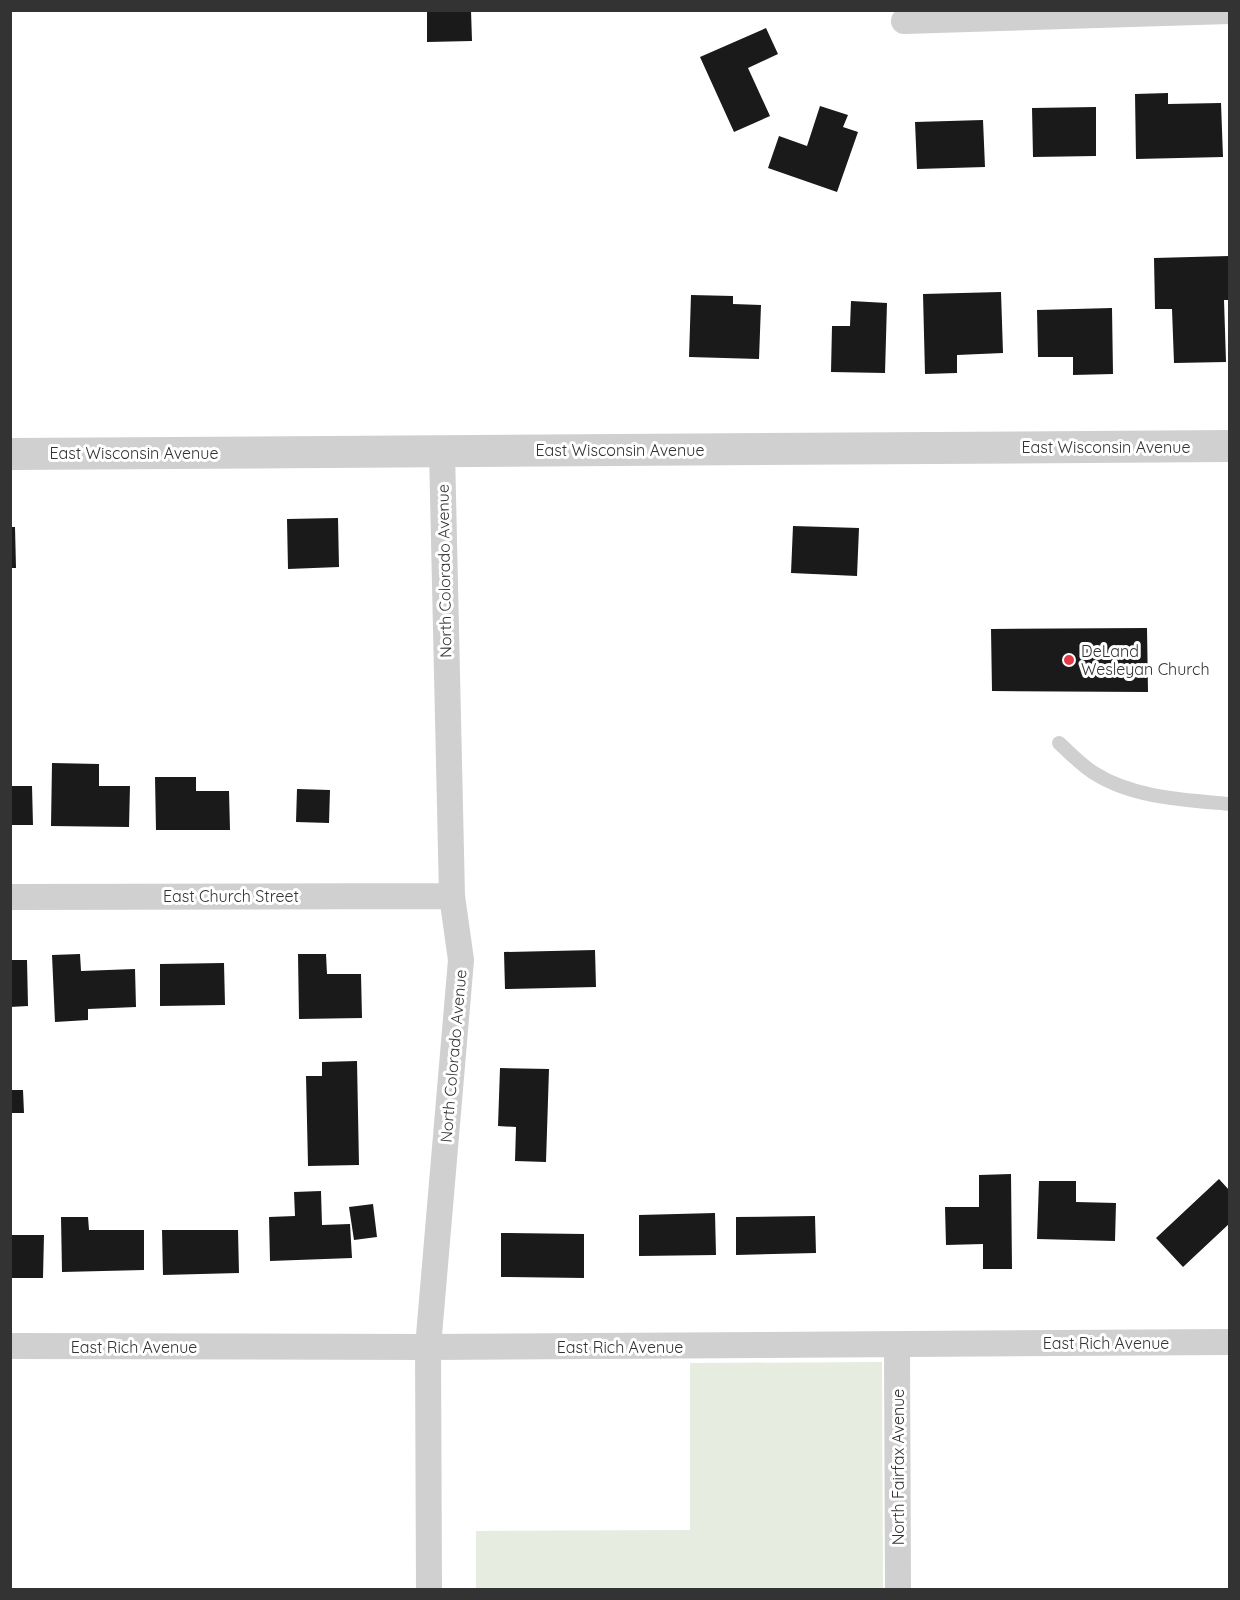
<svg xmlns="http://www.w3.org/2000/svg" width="1240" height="1600" font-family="Quicksand,sans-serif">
<rect width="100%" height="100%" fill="#fff"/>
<path fill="#e6ecdf" d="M882,1362L883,1589H476V1531L690,1530V1363Z"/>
<path fill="#1a1a1a" d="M427,10H471L472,41L427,42Z
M766,28L778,54L748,68L770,116L734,132L700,57Z
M1168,93V104L1221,103L1223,157L1136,159L1135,94Z
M820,106L848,115L843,127L858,132L837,192L768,168L779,136L807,146Z
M1096,107V156L1033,157L1032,108Z
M983,120L985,167L917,169L915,122Z
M1229,256L1230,300H1224L1226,362L1174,363L1172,309H1155L1154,258Z
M1001,292L1003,353L957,355V373L925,374L923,294Z
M691,295L733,296V304L761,305L759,359L689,357Z
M851,301L887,303L885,373L831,372L832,326H850Z
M1112,308L1113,374L1073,375V357H1038L1037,310Z
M338,518L339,567L288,569L287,519Z
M793,526L859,528L857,576L791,573Z
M10,527H15L16,568H10Z
M1147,628L1148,692L992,691L991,629Z
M52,763L99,764V786H130L129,827L51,826Z
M155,777H196V791H229L230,830H156Z
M10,786H32L33,825H10Z
M297,789L330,790L329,823L296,822Z
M595,950L596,987L505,989L504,952Z
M80,954L81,971L135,969L136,1007L88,1009V1020L55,1022L52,955Z
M298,954H326L327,974H361L362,1018L299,1019Z
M10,960H27L28,1006L10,1007Z
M224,963L225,1005L160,1006V964Z
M357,1061L359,1165L308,1166L306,1076H322V1062Z
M500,1068L549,1069L546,1162L515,1161L516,1127L498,1126Z
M10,1090H23L24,1113H10Z
M1011,1174L1012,1269H983V1244L946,1245L945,1207H979V1175Z
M1219,1179L1230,1191V1223L1183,1267L1156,1238Z
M1039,1181H1076V1202L1116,1203L1115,1241L1037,1239Z
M321,1191L322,1225L350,1224L352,1258L270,1261L269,1217L295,1216L294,1192Z
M373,1204L377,1237L354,1240L349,1207Z
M715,1213L716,1255L639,1256V1215Z
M815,1216L816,1253L736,1255V1217Z
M61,1217H88L89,1230H144V1270L62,1272Z
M162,1230H238L239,1273L163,1275Z
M501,1233L584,1234V1278L501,1277Z
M10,1235H44L43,1278H10Z"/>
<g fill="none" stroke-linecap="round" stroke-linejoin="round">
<path stroke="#d0d0d0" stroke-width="14" d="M1059,743C1070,753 1081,765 1094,773C1133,798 1185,800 1230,804"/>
<path stroke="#d0d0d0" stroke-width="26" d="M904,21L1230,11
M10,897L452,896
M897,1345L898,1590
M10,1346L428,1347L1230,1342
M429,1590L428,1347L461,960L452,896L442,451"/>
<path stroke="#d0d0d0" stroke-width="32" d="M10,454L1230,446"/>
</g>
<circle fill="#e63946" stroke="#fff" stroke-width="2" cx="1069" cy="660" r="6"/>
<g text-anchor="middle" stroke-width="6" stroke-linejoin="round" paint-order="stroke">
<g font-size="16" fill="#333" stroke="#fff">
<text x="1106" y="453">East Wisconsin Avenue</text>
<text x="620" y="456">East Wisconsin Avenue</text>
<text x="134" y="459">East Wisconsin Avenue</text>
<text transform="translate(444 571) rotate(-91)" y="6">North Colorado Avenue</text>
<text x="231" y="902">East Church Street</text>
<text transform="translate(453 1056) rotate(-85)" y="6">North Colorado Avenue</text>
<text x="1106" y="1349">East Rich Avenue</text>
<text x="134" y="1353">East Rich Avenue</text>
<text x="620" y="1353">East Rich Avenue</text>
<text transform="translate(898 1467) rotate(-90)" y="6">North Fairfax Avenue</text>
</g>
<g font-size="16" fill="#333" stroke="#fff" text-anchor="start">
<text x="1081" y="657">DeLand<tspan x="1081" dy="18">Wesleyan Church</tspan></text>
</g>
</g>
<rect width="1240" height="1600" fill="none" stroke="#333333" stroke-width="24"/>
</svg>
